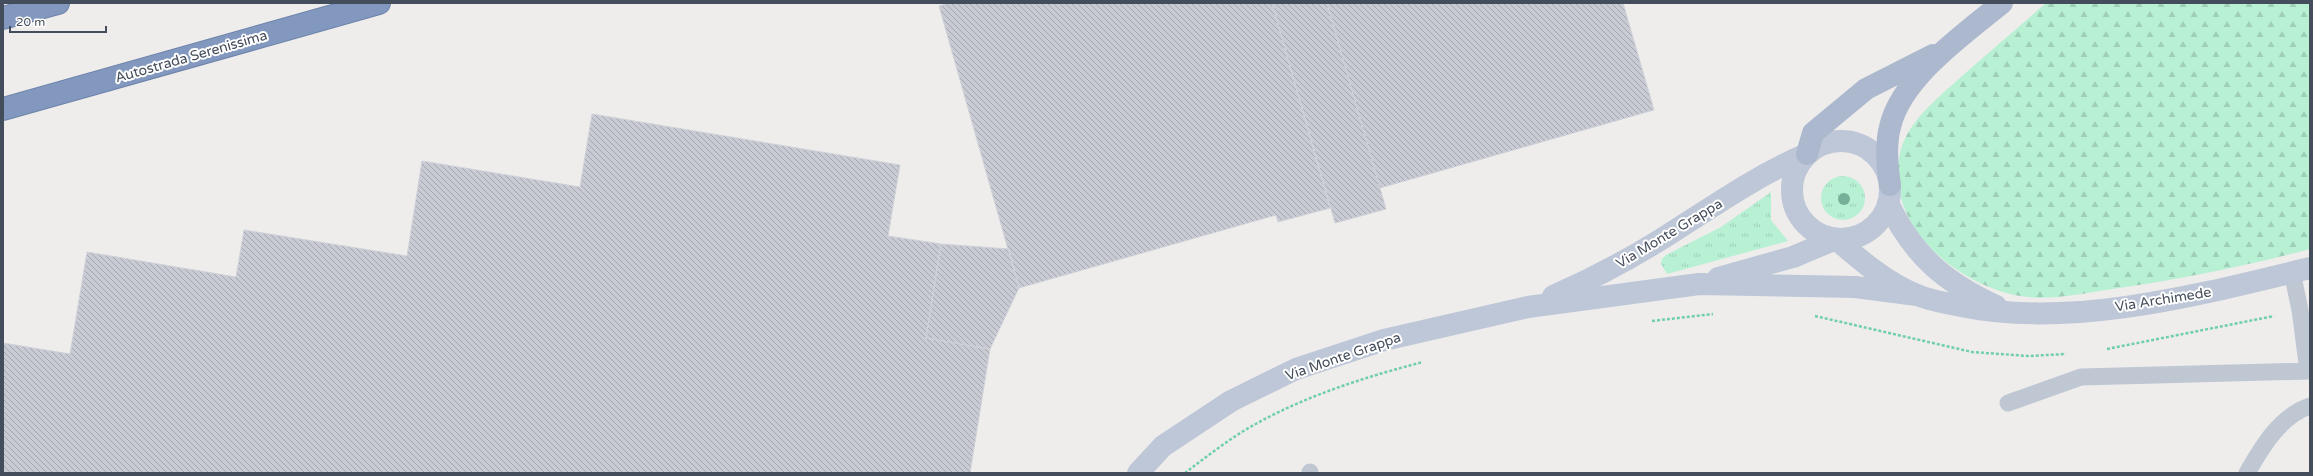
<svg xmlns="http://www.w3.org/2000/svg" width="2313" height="476" font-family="'Varela Round',sans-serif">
<defs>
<pattern id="grass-tufts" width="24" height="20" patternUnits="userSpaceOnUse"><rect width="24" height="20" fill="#b8f0d4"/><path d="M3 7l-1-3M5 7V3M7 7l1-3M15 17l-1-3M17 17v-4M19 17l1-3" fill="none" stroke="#9fcfb8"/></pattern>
<pattern id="forest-firs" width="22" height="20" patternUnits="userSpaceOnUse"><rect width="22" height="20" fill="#b8f0d4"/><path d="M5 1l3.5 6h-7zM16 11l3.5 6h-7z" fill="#9fcfb8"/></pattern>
<pattern id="building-back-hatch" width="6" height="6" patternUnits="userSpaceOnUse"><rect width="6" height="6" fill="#c8cbd3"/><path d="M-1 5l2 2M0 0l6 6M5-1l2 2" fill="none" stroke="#a4a7ae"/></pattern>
</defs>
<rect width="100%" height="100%" fill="#efedec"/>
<path fill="url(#grass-tufts)" d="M1821 198a22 22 0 1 1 44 0a22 22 0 1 1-44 0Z
M1771,192V220L1788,241L1667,274L1661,264L1662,259L1666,255L1721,227Z"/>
<path fill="url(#forest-firs)" d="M2046,3H2310V249C2243,267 2175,280 2106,290C2076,295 2040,302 2010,294C1971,284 1931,257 1911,222C1896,196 1892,160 1908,133C1922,109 1949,88 1970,69C1995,47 2021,25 2046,3Z"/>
<path fill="url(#building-back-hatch)" stroke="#d0d2d9" d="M950,3H1272L1330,208L1278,222L1276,215L1019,288L939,6Z
M1272,3H1327L1386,209L1335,223Z
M1327,3H1623L1654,110L1380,188Z
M592,114L900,165L888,236L941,244L926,338L990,349L970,473H3V343L70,354L87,252L236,277L244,230L407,256L422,161L580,187Z
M941,244L1009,249L1019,288L990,349L926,338Z"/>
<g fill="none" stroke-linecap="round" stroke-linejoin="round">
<g stroke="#6d83aa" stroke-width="24">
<path id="highway" d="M3,18L58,3
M3,109L379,3"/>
</g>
<path stroke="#6fcfaa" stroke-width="2.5" stroke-dasharray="3 2" stroke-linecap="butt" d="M1815,316L1972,352L2029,356L2066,354
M1652,321L1713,314
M2107,349L2274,316
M1185,473C1206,457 1229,439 1252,426C1305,396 1365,377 1423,362"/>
<path stroke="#bfc7d3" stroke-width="17" d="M2292,272L2300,310L2308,371
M2008,403L2081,377L2310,371
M1310,473V472
M2247,473C2262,447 2280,416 2310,406"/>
<path stroke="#bec7d7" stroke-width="22" d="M1792 190a49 49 0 1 1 98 0a49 49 0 1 1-98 0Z
M1888,203C1913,255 1944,282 1996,306
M1718,278L1793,257L1836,239C1860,260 1887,283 1917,295C1931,301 1947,303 1961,306C2072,329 2202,294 2310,268
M1553,296C1590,280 1626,261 1660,240C1708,210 1755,176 1807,154
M1138,473L1163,446L1231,401L1296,369L1384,340L1528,307L1699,284L1855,287L1917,295"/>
<path stroke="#abb8cd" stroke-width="22" d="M1807,154L1813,133L1866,89L1933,55
M1890,185C1887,166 1885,146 1890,127C1901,78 1964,34 2002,3"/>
<use href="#highway" stroke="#8298be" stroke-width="22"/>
</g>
<circle fill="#76b098" cx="1844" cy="199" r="6"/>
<g text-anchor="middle" stroke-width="4" stroke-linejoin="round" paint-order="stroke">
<g font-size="14" fill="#444d5b" stroke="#fff">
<text transform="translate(191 56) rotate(-16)" y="5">Autostrada Serenissima</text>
<text transform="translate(1669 233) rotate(-31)" y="5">Via Monte Grappa</text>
<text transform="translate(2163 299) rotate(-9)" y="5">Via Archimede</text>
<text transform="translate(1343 356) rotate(-19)" y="5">Via Monte Grappa</text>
</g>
</g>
<rect width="2313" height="476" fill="none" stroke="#444d5b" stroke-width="8"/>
<path d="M10 26v6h96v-6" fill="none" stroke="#444d5b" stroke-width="2"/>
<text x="16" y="26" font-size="12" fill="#444d5b" stroke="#ffffff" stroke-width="3" paint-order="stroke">20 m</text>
</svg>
